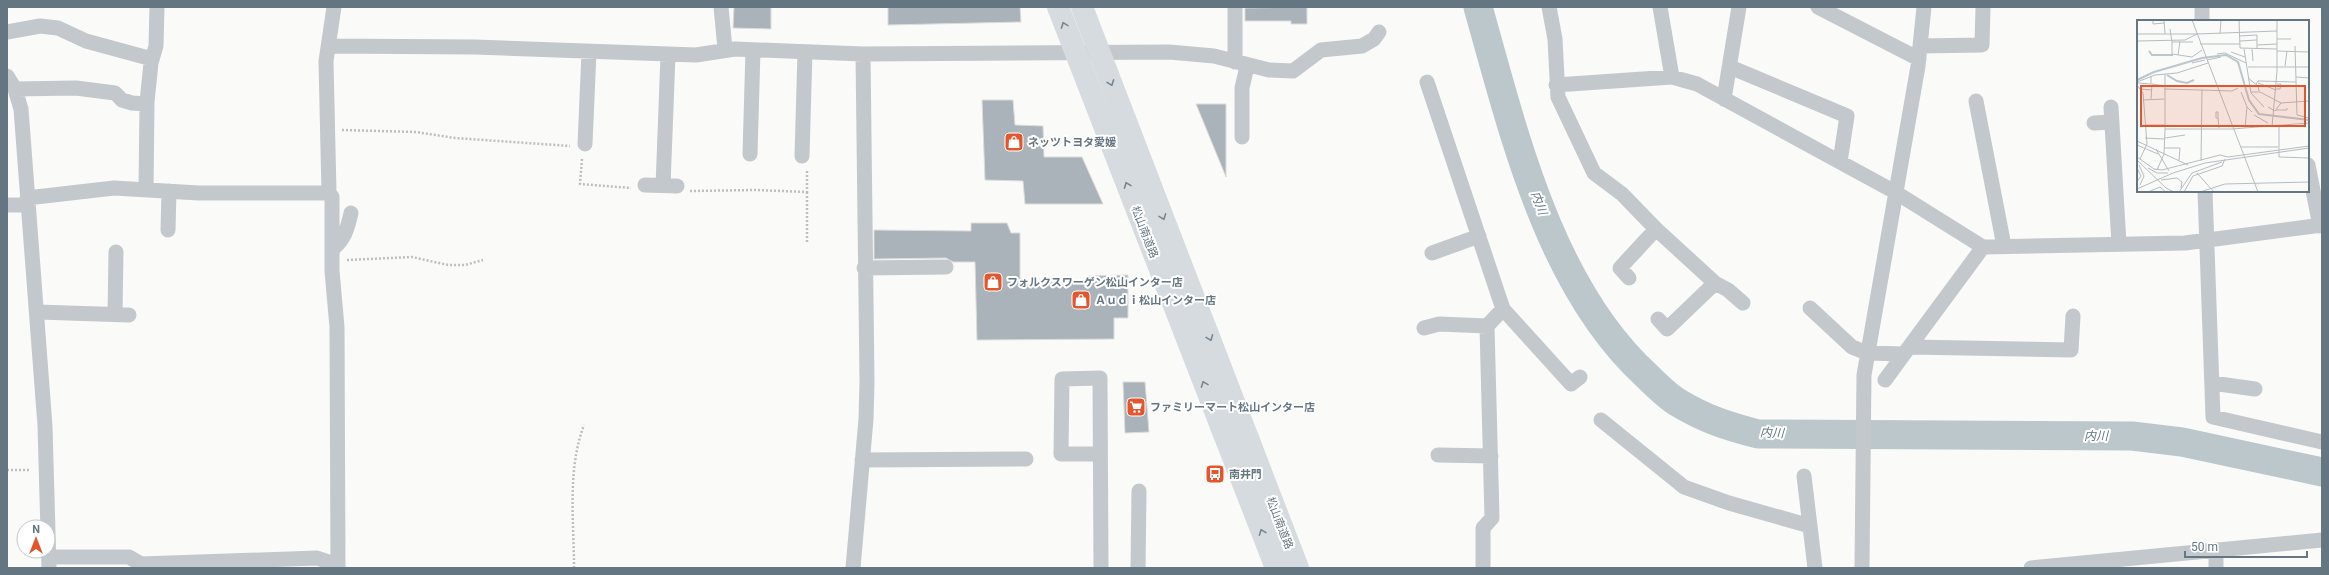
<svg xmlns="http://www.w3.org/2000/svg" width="2329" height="575" font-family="Roboto,'Noto Sans JP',sans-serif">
<rect width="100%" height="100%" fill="#fafaf8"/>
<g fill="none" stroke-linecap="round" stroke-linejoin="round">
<path stroke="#bbc7cb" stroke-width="29" d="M1478,7C1513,131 1549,287 1647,376C1656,385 1666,395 1677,402C1705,419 1727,426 1758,434L2132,436L2182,442L2322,472"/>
</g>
<path fill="#aab3b9" stroke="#dcdcda" d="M734,7H771V29L733,28Z
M888,7H1020L1021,22L888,25Z
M1307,7V24H1291V21H1245V8Z
M982,100H1013L1015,125L1043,126L1044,157H1082L1103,204H1025L1023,181L985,180Z
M1196,104H1226V177Z
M971,223H1007L1011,233H1020V282H1087V276L1128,275V318H1114V339L977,340L975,262H953L946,258L874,259V230L971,231Z
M1123,382H1145L1149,432L1125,433Z"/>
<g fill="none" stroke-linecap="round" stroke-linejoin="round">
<path stroke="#bbbfc2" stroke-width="2.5" stroke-dasharray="2 2" stroke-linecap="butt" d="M342,130L416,132L455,138L570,146
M582,159L580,184L631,188
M690,191L756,190L807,192V171
M807,242V192
M347,260L412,257L448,265H465L483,260
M7,470H30
M574,568C574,521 567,470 584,425"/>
<path stroke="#c3c8cc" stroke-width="15" d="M334,7L326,61L329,193L332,197V271L337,327L338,568
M721,7L725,49
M1549,7L1555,39L1558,97L1594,173L1622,194L1656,229L1715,283L1728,290L1743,303
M1660,7L1672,77
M1818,7L1919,59
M2202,7V21
M7,32L40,26L58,28L86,41L152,59
M330,46L475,47L696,55L735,49L863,54
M1920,46L1982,45L1983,7
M1235,62V7
M1730,67L1847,116L1840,162
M7,76L15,89L21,109L45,426L49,568
M1427,82L1503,309L1571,384L1580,377
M1556,85L1672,77L1697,84L1895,192L1983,247L2185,243L2322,225
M15,89L76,88L115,93L122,100L132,103L147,104
M1724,99L1739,7
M1976,101L2004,246
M2111,107L2119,244
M2094,123L2112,122
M1242,137V88L1247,66
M585,144L589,52
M750,154L753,50
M802,156L805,52
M2308,165L2320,226
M645,185L677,186
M663,186L668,55
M146,190L147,102L151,63L156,46L157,7
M2205,191L2213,417L2322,442
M27,198L114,188L199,193H329
M7,205H27
M168,230L169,191
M332,249C344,241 348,227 351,213
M1432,253L1479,236
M864,268L946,267
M1629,278L1620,268L1656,229
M1810,308L1852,347L1867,353L1904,354L1983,247
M38,312L129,315
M115,314L116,252
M1658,319L1667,329L1715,283
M1424,328L1439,324L1487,326
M1910,347L2071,350L2073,316
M1885,380L1904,354
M2212,383L2255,389
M1601,420L1684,487L1729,503L1810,526
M1100,454H1061L1062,379L1100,378L1101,568
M1438,455L1491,456
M862,460L1026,459
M1804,476L1815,568
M2216,550V568
M49,557H129L141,564L317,558L338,565
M853,568L866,419L867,382L863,54L1169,52L1214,56L1269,70L1293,71L1321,50L1362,46L1374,39L1379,32
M1138,568L1139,491
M1483,568V528L1492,518L1487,326L1503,309
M1862,568L1864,375L1918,66L1924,7
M2031,568L2322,540"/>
<path stroke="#d6dbdf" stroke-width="22" d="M1058,7L1276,568
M1082,7L1298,568"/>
</g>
<defs><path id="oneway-chevron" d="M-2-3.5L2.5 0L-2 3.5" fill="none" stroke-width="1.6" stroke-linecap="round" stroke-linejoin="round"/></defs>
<g stroke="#768591">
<use href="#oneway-chevron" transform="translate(1064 25) rotate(-111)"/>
<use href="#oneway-chevron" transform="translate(1111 83) rotate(69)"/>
<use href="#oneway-chevron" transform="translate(1127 185) rotate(-111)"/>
<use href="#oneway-chevron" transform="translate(1163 217) rotate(69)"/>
<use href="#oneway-chevron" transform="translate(1210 338) rotate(69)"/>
<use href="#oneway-chevron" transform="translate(1204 384) rotate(-111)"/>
<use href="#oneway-chevron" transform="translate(1262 532) rotate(-111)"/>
</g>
<defs>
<g id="shop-square" transform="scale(1)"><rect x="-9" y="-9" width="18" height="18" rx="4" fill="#e4572e" stroke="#fff"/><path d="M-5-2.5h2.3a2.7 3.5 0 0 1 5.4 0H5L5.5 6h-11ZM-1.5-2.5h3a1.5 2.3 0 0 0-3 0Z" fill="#fff"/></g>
<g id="supermarket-square" transform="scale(1)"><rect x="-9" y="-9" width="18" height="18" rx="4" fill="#e4572e" stroke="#fff"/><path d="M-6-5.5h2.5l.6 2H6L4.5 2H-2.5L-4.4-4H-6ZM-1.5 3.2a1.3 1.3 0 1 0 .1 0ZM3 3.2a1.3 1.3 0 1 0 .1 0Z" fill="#fff"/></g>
<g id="bus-square" transform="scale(1)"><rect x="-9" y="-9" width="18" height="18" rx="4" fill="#e4572e" stroke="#fff"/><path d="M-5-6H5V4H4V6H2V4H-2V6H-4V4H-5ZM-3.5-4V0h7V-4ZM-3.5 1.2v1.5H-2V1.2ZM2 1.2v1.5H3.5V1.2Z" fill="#fff"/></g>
</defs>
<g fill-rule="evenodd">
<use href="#shop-square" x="1014" y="142"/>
<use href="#shop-square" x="993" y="282"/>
<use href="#shop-square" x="1081" y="300"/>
<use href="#supermarket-square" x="1136" y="407"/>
<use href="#bus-square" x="1215" y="474"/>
</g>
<g text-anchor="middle" stroke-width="4" stroke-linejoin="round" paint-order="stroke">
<g font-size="11" font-weight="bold" fill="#657683" stroke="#fff" text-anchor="start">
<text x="1028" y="146">ネッツトヨタ愛媛</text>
<text x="1007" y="286">フォルクスワーゲン松山インター店</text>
<text x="1095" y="304">Ａｕｄｉ松山インター店</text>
<text x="1150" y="411">ファミリーマート松山インター店</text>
<text x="1229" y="478">南井門</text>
</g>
<g font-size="11" fill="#657683" stroke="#fff">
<text transform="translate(1145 232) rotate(69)" y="4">松山南道路</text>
<text transform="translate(1280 523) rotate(69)" y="4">松山南道路</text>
</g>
<g font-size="12" font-style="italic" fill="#60757c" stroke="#fff">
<text transform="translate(1539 203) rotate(69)" y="4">内川</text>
<text transform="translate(1772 433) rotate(2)" y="4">内川</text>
<text x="2096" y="440">内川</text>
</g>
</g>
<g transform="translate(2137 20)">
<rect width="172" height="172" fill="#fafaf8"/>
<path fill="none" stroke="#bbc7cb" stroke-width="2" d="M12,31L15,35H36M30,55L40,61L50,63L57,60M0,60L17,52L65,38L89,35L101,42L112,80L122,94L172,100"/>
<path fill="none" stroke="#b5bdc2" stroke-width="1" d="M27,0L28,14M55,0L121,172M102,0L103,28L140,29M121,0H164M16,1V4L27,3M33,9L35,22H56M0,14H60M60,14L140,11M83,14L84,0M102,16L120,15V29M140,19H154M0,21L48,20L60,14M103,21L120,20M35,22V34L55,37L65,30M63,24H103M120,25L140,24M158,26L160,95L172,98M107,29L114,73L127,87M115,29L116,41M140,31L172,32M94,32L108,37M80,34L88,33L109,43M41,35L43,21M70,40L84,37M55,43L68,40M148,46L150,31M111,47H172M159,57L172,58M111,58L121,66L122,71M0,62L18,55L40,53L71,43M1,63L14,64V56M121,63L139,70M15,64L28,66M119,64L121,61L159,62M0,65L6,73L10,124L3,139M3,69L15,70M27,69L65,70M139,69H143L144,64H140M104,72L110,87L115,92M114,72H123L144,83L172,81M14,79L15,64M6,80L27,79M131,87L138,91L144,83M139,90H150V88M117,95L131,103M81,98H79V92H81V98L82,108M8,105H28M142,106V137L172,138M135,107L140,51V0M108,108L110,87M28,109V54M8,118L27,119M28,118L48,115M0,121L51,145M0,125L21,134M104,127H141M27,128H43L42,140M19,129L32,151M0,137L17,149L25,150L83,135L91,137L172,126M0,140L29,168L37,172M64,141L65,70L95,71L101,68M2,145L7,156L3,165M0,148L4,156L0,162M11,148L20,153H31M20,150L27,134L28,109H95L172,103M60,153L77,172M24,160L40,158L45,162L44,168M0,169L36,153L68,143L172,128M11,172L23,167L29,172M42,172L55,153L85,142M47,172L56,156L85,146L88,139M63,172L88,164L172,162"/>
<path fill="#e4572e" fill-opacity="0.15" stroke="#e4572e" stroke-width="2" d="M4,66H168V106H4Z"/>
<rect width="172" height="172" fill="none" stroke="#657683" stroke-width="2"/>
</g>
<rect width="2329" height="575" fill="none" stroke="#657683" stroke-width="16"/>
<g transform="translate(36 539)"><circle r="19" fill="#ffffff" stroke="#c1c8cd"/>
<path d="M0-3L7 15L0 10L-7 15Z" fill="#e4572e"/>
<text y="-6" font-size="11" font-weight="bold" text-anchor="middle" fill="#657683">N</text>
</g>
<path d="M2185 551v6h122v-6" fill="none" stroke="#657683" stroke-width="2"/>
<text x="2191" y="551" font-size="12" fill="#657683" stroke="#ffffff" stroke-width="3" paint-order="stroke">50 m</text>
</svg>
